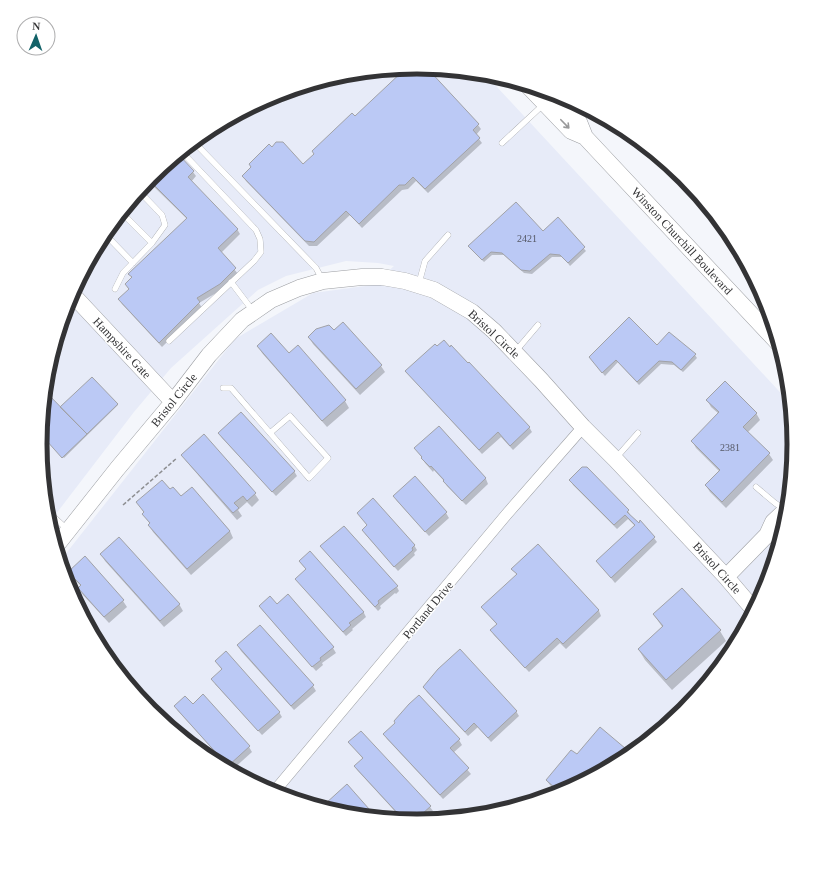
<svg xmlns="http://www.w3.org/2000/svg" width="834" height="889" font-family="Georgia,serif">
<rect width="100%" height="100%" fill="#f4f6fb"/>
<path fill="#e7ebf8" d="M417,68L485,74L790,403L794,445L787,518L765,589L730,654L683,711L626,758L561,793L490,814L417,821L343,814L273,793L207,758L150,711L103,654L69,589L60,561L235,339L313,293L373,285L394,266L378,263L346,261L286,276L258,290L171,368L134,412L49,523L40,444L47,371L69,300L104,235L151,178L208,131L273,96L344,75Z"/>
<path fill="#0003" d="M417,68H425L478,125L481,129L476,135L482,143L428,193L416,181L408,189L402,190L362,228L350,215L317,246H309L246,181L243,176L303,165L407,69Z
M178,155L193,172L196,176L191,182L237,229L240,234L221,253L238,274L223,289L199,303L202,308L162,347L122,304L119,299L129,290L126,285L132,278L130,275L187,219L148,181Z
M686,181L695,192V193L687,185Z
M558,219L586,251L570,266L563,257H552L532,274L524,273L504,255H492L484,262L471,249L543,232Z
M309,337L381,366L385,372L360,395L313,344Z
M258,346L289,355L298,347L345,401L349,408L327,427L262,353Z
M657,347L695,355L697,358L683,372L674,365L661,364L639,385L618,362L605,376L592,360Z
M407,372L529,427L532,432L513,450L501,437L482,454L410,376Z
M45,392L60,408L117,404L118,405L64,458L47,441L40,448Z
M707,400L756,413L760,420L748,432L769,454L773,460L726,508L710,492L706,486L720,472L696,448L692,441L719,414L711,407Z
M439,427L486,479L488,484L466,505L447,486L444,481L434,470L433,472L425,463L416,448Z
M219,433L294,471L297,476L276,496L222,438Z
M204,436L255,494L259,500L252,507L247,502L238,510L242,516L237,520L186,461L182,455Z
M570,480L628,511L631,516L654,538L657,542L615,583L597,561L635,526L628,519L617,529L573,485Z
M192,488L230,531L233,538L191,575L153,532L149,525L150,524L143,514L144,513L137,502L170,490L181,498Z
M394,496L446,513L449,518L429,536L397,501Z
M358,513L414,545L417,550L414,553L415,555L398,571L366,535L363,530L368,526Z
M538,545L599,611L601,616L566,649L560,643L529,672L494,635L491,630L497,625L483,607L517,575L513,569Z
M322,546L397,587L399,591L396,594L395,593L380,606L381,608L378,611L325,551Z
M310,553L364,613L366,617L352,629L353,630L346,636L300,584L307,570L300,562Z
M101,554L179,604L183,611L164,627L105,561Z
M69,572L123,601L127,607L109,623L83,595L79,588L81,586L73,578Z
M287,596L333,648L336,653L322,663L323,665L316,671L263,611L260,606L276,605Z
M654,615L720,631L726,641L672,690L645,660L639,650L663,628Z
M238,646L313,686L316,691L294,710L241,651Z
M216,661L279,712L282,717L262,735L215,684L222,670Z
M424,687L516,711L519,716L491,742L478,727L468,736L427,692Z
M418,696L459,740L462,745L453,753L471,774L443,799L387,739L384,734L396,723Z
M193,705L249,747L252,752L232,770L178,711L175,706Z
M350,743L430,807L433,811L422,821H414L410,817L406,820H403L358,771L355,767L363,759Z
M631,754L626,758L561,793L552,796L556,791L550,785L547,781L577,756Z"/>
<path fill="#bbc9f5" stroke="#a1a2a7" d="M417,68H427L479,124L473,130L480,138L425,189L413,177L405,185H399L359,224L346,211L314,242L305,241L242,176L251,167L249,164L269,144L272,147L276,142H283L303,164L314,154L312,151L352,113L355,116L405,69Z
M179,155L194,171L188,177L238,229L218,248L236,268L220,284L197,298L200,302L159,343L118,299L129,289L125,284L132,277L128,274L187,218L149,180Z
M686,181L693,190L684,182Z
M516,202L543,231L558,217L585,247L568,263L560,255L550,254L530,271L521,270L502,253L491,252L482,260L468,246Z
M629,317L657,345L669,332L696,354L681,370L672,362L659,361L637,382L616,360L602,373L589,357Z
M343,322L382,365L356,389L308,337L316,329L329,325L334,330Z
M271,333L289,353L298,345L346,400L322,421L257,346Z
M444,340L450,347L451,345L468,363L469,362L530,427L510,446L498,432L479,450L405,371L435,344L437,346Z
M92,377L118,404L87,434L60,407Z
M725,381L757,413L743,427L770,453L722,502L705,485L720,470L691,441L719,412L706,400Z
M45,391L87,434L62,458L46,440L40,446Z
M241,412L295,471L272,492L218,433Z
M439,426L486,478L462,501L443,481L444,480L431,466L430,467L421,458L422,457L414,448Z
M204,434L256,493L247,501L243,496L234,503L239,508L233,513L181,455Z
M582,467H587L629,510L627,512L639,523L640,520L655,537L611,578L596,561L635,525L625,515L614,525L569,480Z
M415,476L447,512L425,532L393,496Z
M162,480L170,489L173,487L181,496L192,487L230,531L187,569L148,525L150,523L142,514L144,512L136,502Z
M373,498L415,545L412,548L413,550L394,567L362,530L367,525L357,513Z
M344,526L398,586L383,597L378,601L379,603L375,607L320,546Z
M119,537L180,604L160,621L100,554Z
M538,544L599,610L563,644L557,638L525,668L490,630L497,624L481,607L517,574L511,569Z
M310,551L364,612L349,623L351,625L343,632L295,579L306,569L299,561Z
M85,556L124,600L104,617L78,588L81,585L68,572Z
M682,588L721,630L666,680L638,649L663,626L653,614Z
M288,594L334,647L320,658L321,660L312,667L259,606L270,596L277,604Z
M260,625L314,685L291,706L237,645Z
M460,649L517,711L488,738L474,723L465,732L423,687L438,669Z
M226,651L280,712L258,731L211,679L222,669L215,661Z
M203,694L250,746L228,766L174,706L185,696L193,704Z
M419,695L460,739L450,748L469,768L440,795L383,734L395,723L394,721L409,704Z
M175,725L199,751L171,728Z
M600,727L632,754L626,758L561,793L550,796L556,789L546,780L571,750L577,754Z
M361,731L431,806L414,821L406,812L401,817L354,766L363,758L348,742Z
M347,784L377,818L343,814L330,810L325,804Z
M509,803L514,807L503,811Z"/>
<g fill="none" stroke-linecap="round" stroke-linejoin="round">
<g stroke="#9c9ea2" stroke-width="6">
<path id="lane" d="M194,142L316,268L322,279
M502,143L544,104
M122,213L152,243
M105,234L133,263
M231,282L253,311
M419,283L425,261L448,235
M115,289L123,273L152,243L165,225L162,215L139,191
M169,341L254,261L261,252L260,239L256,230L182,152
M515,352L538,325
M223,388H231L309,478L328,458L290,416L270,433
M616,458L638,433
M756,487L775,503L784,509
M47,511L68,530"/>
</g>
<g stroke="#9c9ea2" stroke-width="12">
<path id="street" d="M273,793L506,515L583,427"/>
</g>
<g stroke="#9c9ea2" stroke-width="17">
<path id="secondary" d="M528,86L571,131L585,137
M553,94L579,122L585,137L778,343
M72,294L173,402
M56,546L117,469L173,402L209,355L242,320L271,300L299,288L323,281L362,277H382L405,281L434,290L472,312L494,331L541,380L583,427L615,459L726,577L754,610
M726,577L767,535L773,522L788,508"/>
</g>
<path stroke="#8d8e91" stroke-width="1.5" stroke-dasharray="4 2" stroke-linecap="butt" d="M123,505L177,458"/>
<use href="#lane" stroke="#fff" stroke-width="5.5"/>
<use href="#street" stroke="#fff" stroke-width="11"/>
<use href="#secondary" stroke="#fff" stroke-width="16"/>
</g>
<defs><path id="oneway-shaft" d="M-6 0H5M1.5-3L5.5 0L1.5 3" fill="none" stroke-width="1.6" stroke-linecap="round" stroke-linejoin="round"/></defs>
<use stroke="#99999a" href="#oneway-shaft" transform="translate(565 124) rotate(46)"/>
<g text-anchor="middle" stroke-width="3" stroke-linejoin="round" paint-order="stroke">
<g font-size="10" fill="#555865">
<text x="527" y="242">2421</text>
<text x="730" y="451">2381</text>
</g>
<g font-size="12" fill="#333335" stroke="#fff">
<text transform="translate(682 241) rotate(47)" y="4">Winston Churchill Boulevard</text>
<text transform="translate(494 334) rotate(43)" y="4">Bristol Circle</text>
<text transform="translate(122 348) rotate(47)" y="4">Hampshire Gate</text>
<text transform="translate(174 400) rotate(-51)" y="4">Bristol Circle</text>
<text transform="translate(717 568) rotate(48)" y="4">Bristol Circle</text>
<text transform="translate(428 610) rotate(-50)" y="4">Portland Drive</text>
</g>
</g>
<path d="M0 0H834V889H0ZM47 444a370 370 0 1 1 740 0a370 370 0 1 1-740 0Z" fill="#fff" fill-rule="evenodd"/>
<path fill="none" stroke="#333335" stroke-width="5" d="M47 444a370 370 0 1 1 740 0a370 370 0 1 1-740 0Z"/>
<g transform="translate(36 36) rotate(2)"><circle r="19" fill="#ffffff" stroke="#adadae"/>
<path d="M0-3L7 15L0 10L-7 15Z" fill="#126268"/>
<text y="-6" font-size="11" font-weight="bold" text-anchor="middle" fill="#333335">N</text>
</g>
</svg>
